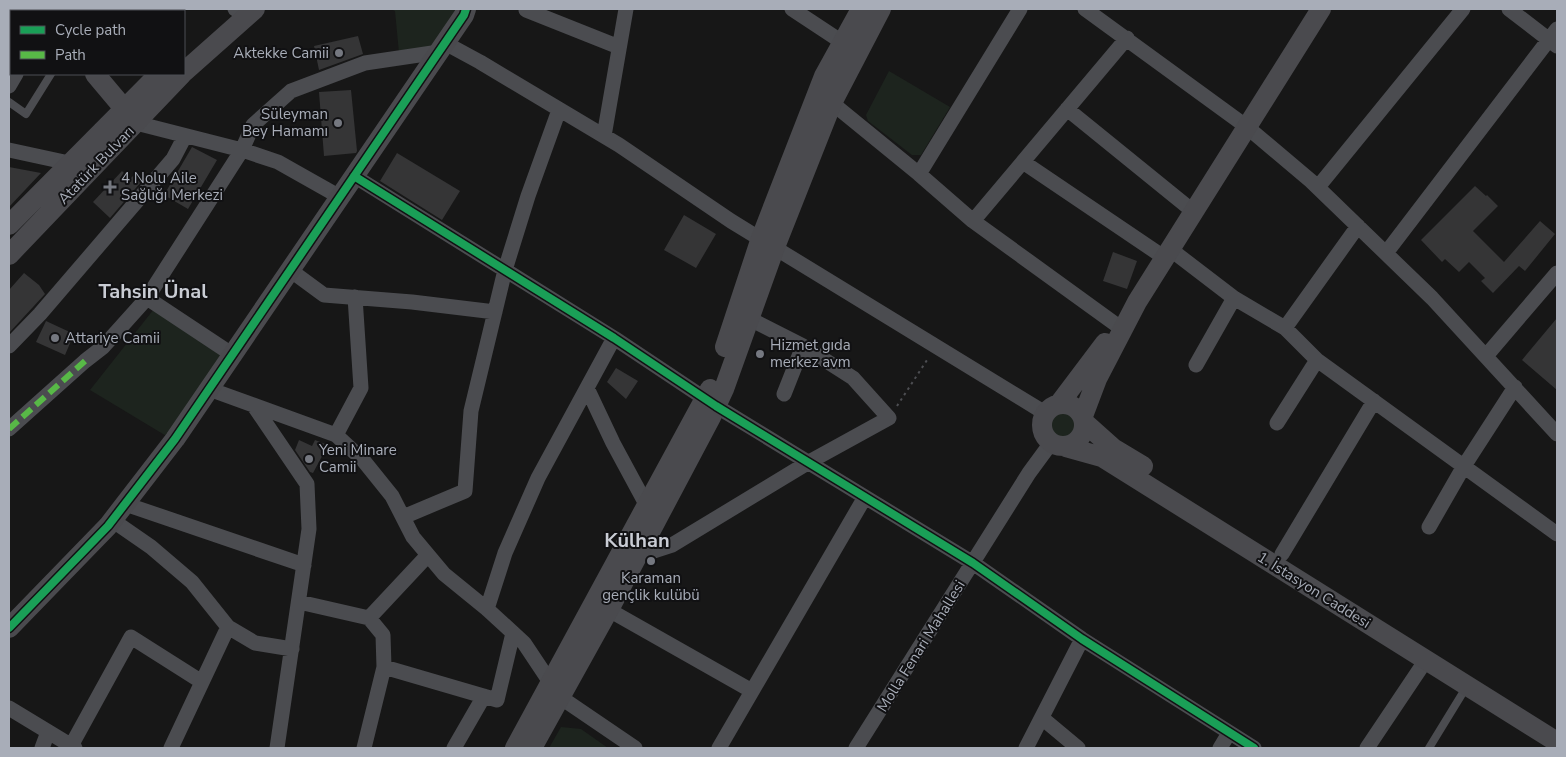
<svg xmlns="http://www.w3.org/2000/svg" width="1566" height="757" font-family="'Nunito Sans',sans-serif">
<rect width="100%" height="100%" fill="#171717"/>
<path fill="#1d241e" d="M391,9H462L437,48L399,53L395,11Z
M889,71L950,107L921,155H912L868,121L866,115Z
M154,309L223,356L168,437L90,390Z
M1050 425a14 14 0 1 1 28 0a14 14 0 1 1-28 0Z
M561,727L581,729L608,748H549Z"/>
<path fill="#353536" d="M358,36L363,54L319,70L314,46Z
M351,90L357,151L356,153L324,156L319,92Z
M192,147L217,160L188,209L164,195Z
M397,153L460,191L442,220L380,181Z
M9,167L41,173L9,207Z
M122,171L130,179L134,175L141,182L110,218L93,202Z
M1475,186L1486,196L1487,195L1498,206L1473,231L1504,262L1540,221L1555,234L1525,271L1519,266L1493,293L1481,281L1485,278L1469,262L1459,272L1445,259L1442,262L1421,240Z
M684,215L716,234L696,268L664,250Z
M1113,252L1137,261L1127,289L1103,281Z
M24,273L39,285L45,294L9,333V290Z
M1557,318V390L1522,360Z
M46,321L74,334L65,355L36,342Z
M616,368L638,381L626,399L607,382Z
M299,440L312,446L315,440L328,445L313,473L310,472L295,450Z"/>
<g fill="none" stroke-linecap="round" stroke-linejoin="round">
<path stroke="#4d4e52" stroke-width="2" stroke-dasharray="2.5 4" stroke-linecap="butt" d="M897,406L929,357"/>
<path stroke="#4b4c50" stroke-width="8" d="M9,102L26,114L51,74
M1429,748L1467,686"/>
<path stroke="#4b4c50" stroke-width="15" d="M235,9L246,15
M792,9L842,42
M1085,9L1247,127L1311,181L1432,298L1557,434
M1509,9L1557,46
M526,10L619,47
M109,11L110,9
M445,43L480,62L619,145L731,221L1045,413
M9,86L16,74
M832,103L919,174L973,221L1118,326
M1067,109L1194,212
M136,123L242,150L278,162L340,197
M604,136L626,9
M9,150L69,163
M1023,162L1165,258
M919,174L1020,9
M354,176L614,338L716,406L973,563L1082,639L1254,748
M1318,187L1463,9
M973,221L1127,38
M1170,249L1234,298L1285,328L1317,360L1557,534
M1386,253L1557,29
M290,270L324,295L412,302L495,312
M147,298L233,355
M1285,328L1358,226
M9,346L40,314L173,159L185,136
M1486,356L1557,273
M1196,365L1234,298
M587,388L613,443L647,506
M209,389L336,435L363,460L392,496L413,537L444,574L487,609L524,643L560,697L635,748
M784,394L803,346
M254,406L307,484L309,529L277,748
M1277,423L1317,360
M9,429L85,361L103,347L147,298L242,150L253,125L291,91L365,63L439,52
M336,435L361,388L355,297
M125,504L304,565
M403,517L465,491L471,411L505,270L528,196L559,110
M112,520L151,547L192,582L228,627L255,643L292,649
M1429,527L1464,466L1515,387
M1282,554L1374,401
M638,556L672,545L809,462L889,418L853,378L803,346L740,314
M299,602L369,618L428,555
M487,609L505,553L538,478L614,338
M609,610L752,691
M384,667L497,700L513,633
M9,708L75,748
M1042,718L1078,748
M71,746L131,637L202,682
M42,748L48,732
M171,748L228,627
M364,748L384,667L383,635L369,618
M454,748L484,696
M719,748L865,497
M856,748L1029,473L1051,443
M1026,748L1082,639
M1220,748L1229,733
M1367,748L1426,660"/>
<path stroke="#4a4a4e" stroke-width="20" d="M40,9L42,11
M184,72L255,9
M95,74L132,118
M9,225L159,74
M9,255L182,74
M725,347L761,238L824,76L861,9
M1042 425a21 21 0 1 1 42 0a21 21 0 1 1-42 0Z
M1059,404L1105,343
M1083,416L1097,379L1137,302L1321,9
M1085,423L1113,448L1143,466
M1066,447L1102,457L1557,742
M9,628L108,526L175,439L464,15L466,9
M515,748L710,389
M532,748L612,604L711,417L724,389L775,247L832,103L881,9"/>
<path stroke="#58b947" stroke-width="6" stroke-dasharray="12 6" stroke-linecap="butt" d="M9,429L85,361"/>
<g stroke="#111113" stroke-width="11">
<path id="cycleway" d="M354,176L614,338L716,406L973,563L1082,639L1254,748
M9,628L108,526L175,439L464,15L466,9"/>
</g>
<use href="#cycleway" stroke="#1a9f57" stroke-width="8"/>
</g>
<g fill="#757880" stroke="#111113" stroke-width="2">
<circle cx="339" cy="53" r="5"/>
<circle cx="338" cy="123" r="5"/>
<path d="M107.5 179.5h5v5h5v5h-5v5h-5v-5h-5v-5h5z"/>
<circle cx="55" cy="338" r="5"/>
<circle cx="760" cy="354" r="5"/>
<circle cx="309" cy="459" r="5"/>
<circle cx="651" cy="561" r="5"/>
</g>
<g text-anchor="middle" stroke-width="4" stroke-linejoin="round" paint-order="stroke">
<g font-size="15" fill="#a8adb8" stroke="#111113" text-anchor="start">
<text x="329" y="58" text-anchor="end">Aktekke Camii</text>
<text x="328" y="119" text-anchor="end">Süleyman<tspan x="328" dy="17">Bey Hamamı</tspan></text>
<text x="121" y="183">4 Nolu Aile<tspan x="121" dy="17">Sağlığı Merkezi</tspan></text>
<text x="65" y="343">Attariye Camii</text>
<text x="770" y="350">Hizmet gıda<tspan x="770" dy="17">merkez avm</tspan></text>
<text x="319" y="455">Yeni Minare<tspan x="319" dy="17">Camii</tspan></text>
<text x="651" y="583" text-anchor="middle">Karaman<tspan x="651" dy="17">gençlik kulübü</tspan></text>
</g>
<g font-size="15" fill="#a8adb8" stroke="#111113">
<text transform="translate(96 165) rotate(-46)" y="5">Atatürk Bulvarı</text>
<text transform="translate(1314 590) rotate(32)" y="5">1. İstasyon Caddesi</text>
<text transform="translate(921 646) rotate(-58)" y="5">Molla Fenari Mahallesi</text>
</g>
<g font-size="20" font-weight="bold" fill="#c9ccd4" stroke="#111113">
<text x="153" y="298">Tahsin Ünal</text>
<text x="637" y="547">Külhan</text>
</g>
</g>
<rect width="1566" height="757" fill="none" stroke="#a8adb8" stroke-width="20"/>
<rect x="10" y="10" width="175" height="65" fill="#111113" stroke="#4d4f55"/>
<rect x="20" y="26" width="25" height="8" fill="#1a9f57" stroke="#4d4f55"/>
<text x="55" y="35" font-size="15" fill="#a8adb8">Cycle path</text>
<rect x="20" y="51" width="25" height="8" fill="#58b947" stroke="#4d4f55"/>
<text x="55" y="60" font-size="15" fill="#a8adb8">Path</text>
</svg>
